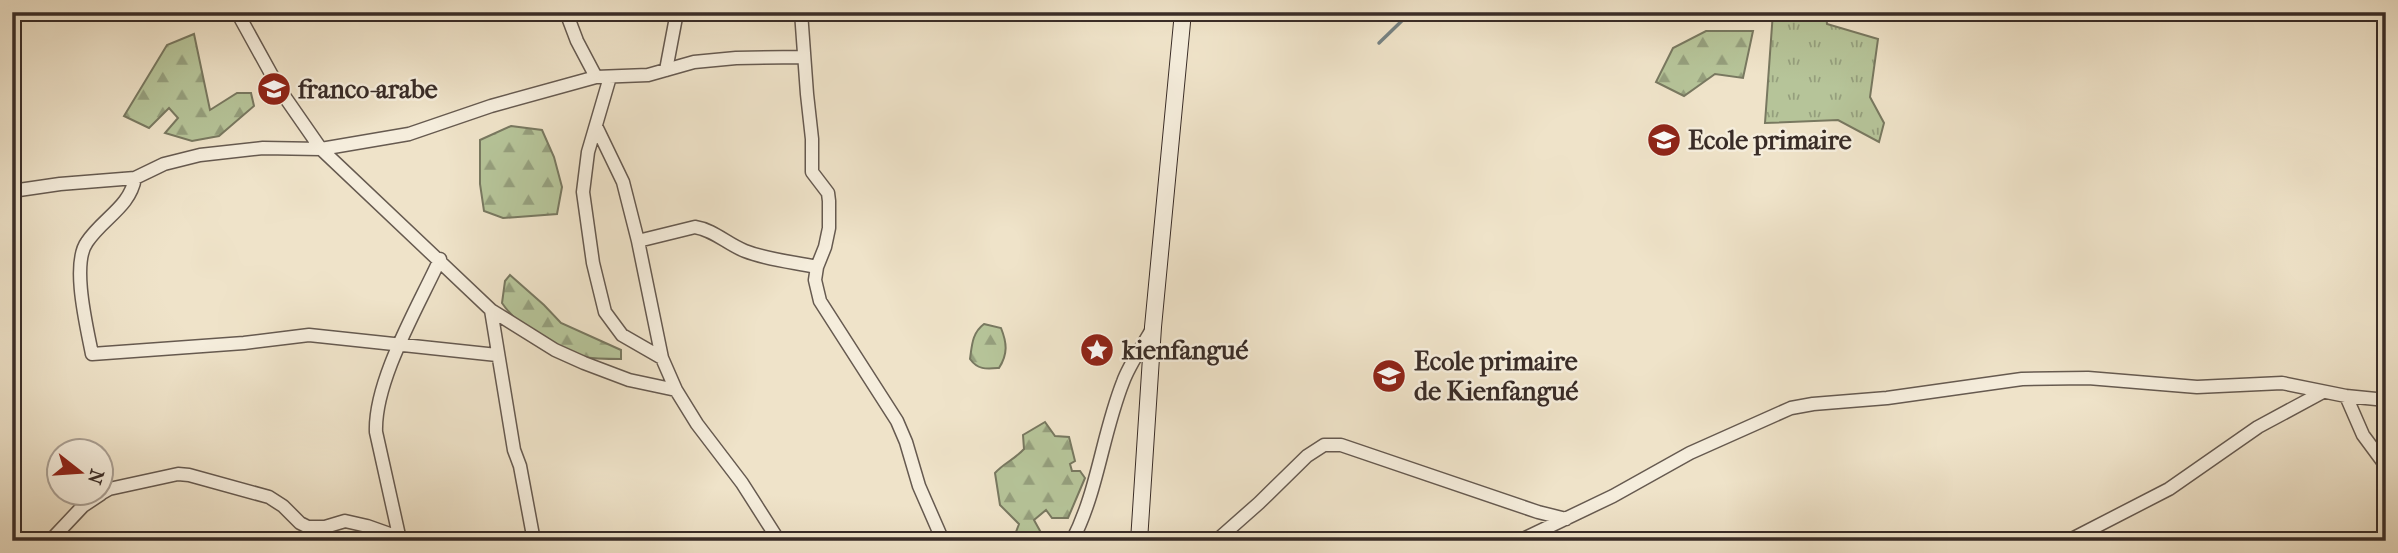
<svg xmlns="http://www.w3.org/2000/svg" width="2398" height="553" font-family="'IM FELL French Canon',serif">
<defs>
<pattern id="grass-tufts" width="24" height="20" patternUnits="userSpaceOnUse" patternTransform="scale(1.75)"><rect width="24" height="20" fill="#b6c499"/><path d="M3 7l-1-3M5 7V3M7 7l1-3M15 17l-1-3M17 17v-4M19 17l1-3" fill="none" stroke="#959f7d"/></pattern>
<pattern id="forest-firs" width="22" height="20" patternUnits="userSpaceOnUse" patternTransform="scale(1.75)"><rect width="22" height="20" fill="#b6c499"/><path d="M5 1l3.5 6h-7zM16 11l3.5 6h-7z" fill="#959f7d"/></pattern>
</defs>
<rect width="100%" height="100%" fill="#efe3c9"/>
<filter id="stains"><feTurbulence type="fractalNoise" baseFrequency=".00286" numOctaves="4"/><feColorMatrix values="0 0 0 0 .2 0 0 0 0 .09 0 0 0 0 .02 0 0 0 .5 -.17"/></filter>
<radialGradient id="worn" r=".72"><stop offset=".6" stop-color="#630" stop-opacity="0"/><stop offset="1" stop-color="#630" stop-opacity=".3"/></radialGradient>
<path fill="url(#grass-tufts)" stroke="#787860" stroke-width="2" d="M1773,12H1826L1827,24L1878,39L1870,97L1884,123L1879,142L1838,120L1765,123Z"/>
<path fill="url(#forest-firs)" stroke="#787860" stroke-width="2" d="M1706,31H1753L1743,78L1715,74L1684,96L1656,82L1673,48Z
M194,34L210,110L237,93H251L254,106L219,136L192,141L165,133L178,118L169,108L149,128L124,116L167,45Z
M511,126L542,130L554,157L562,187L557,214L503,218L484,211L480,184V140Z
M510,275L544,305L561,323L621,350V359C608,359 595,359 582,357C556,353 516,324 502,303L505,281Z
M984,324L1001,328C1007,343 1008,354 999,368C986,369 978,370 970,359C972,345 972,333 984,324Z
M1045,422L1055,436L1069,437L1075,461L1070,464L1072,471H1080L1085,478L1068,518H1052L1046,510L1034,520L1044,538L1038,541H1018L1016,532L1019,524L1000,505L995,473C1004,463 1015,459 1024,449L1023,435Z"/>
<g fill="none" stroke-linecap="round" stroke-linejoin="round">
<path stroke="#768283" stroke-width="3.5" d="M1379,43L1411,12"/>
<g stroke="#665a50" stroke-width="15">
<path id="minor" d="M237,12L280,90L321,149L491,310L555,350L584,363L629,380L676,390
M566,12L577,41L596,77
M801,12L807,94L812,139V172L828,193L829,201V228L825,247L817,267L815,280L820,301L897,421L906,442L919,486L943,541
M666,70L677,12
M610,77L588,152L583,192L593,263L605,312L622,335L662,358L676,390L697,424L742,483L779,541
M596,126L623,182L638,241L662,358
M135,178C130,207 103,218 87,242C71,264 87,328 92,354L244,343L309,335L497,355
M12,191L60,184L135,178L164,164L200,155L263,148L321,149L409,134L491,106L596,77L648,75L694,62L736,58L804,57
M638,241L695,227C714,230 727,244 745,251C768,260 793,262 817,267
M491,310L514,450L520,466L534,541
M2346,396L2363,435L2386,466
M102,493L109,489L178,474L189,475L269,497L283,506L300,523L308,527H325L345,521L367,526L398,537
M400,540L376,432C374,381 418,307 440,259
M50,541L83,506L101,494
M1072,541C1098,491 1102,435 1123,382C1129,365 1142,347 1151,331
M1216,541L1259,503L1307,456L1324,445H1341L1538,512L1566,519
M1519,541L1613,496L1690,453L1791,408L1813,404L1887,398L2022,379L2088,378L2197,387L2282,383L2346,396L2386,400
M2068,541L2169,489L2258,427L2323,392"/>
</g>
<g stroke="#392c27" stroke-width="18">
<path id="secondary" d="M1139,541L1153,327L1183,12"/>
</g>
<use href="#minor" stroke="#f5eddc" stroke-width="12"/>
<use href="#secondary" stroke="#f5eddc" stroke-width="16"/>
</g>
<defs>
<g id="school-disc" transform="scale(1.75)"><circle r="9.5" fill="#8f2418" stroke="#f5eddc"/><path d="M0-5L7-2L0 1L-7-2ZM-4 1L0 2.5L4 1V4Q0 6-4 4Z" fill="#fff"/></g>
<g id="sight-disc" transform="scale(1.75)"><circle r="9.5" fill="#8f2418" stroke="#f5eddc"/><path d="M0-6L1.8-2.2L6-1.7L2.9 1.2L3.7 5.4L0 3.3L-3.7 5.4L-2.9 1.2L-6-1.7L-1.8-2.2Z" fill="#fff"/></g>
</defs>
<g fill-rule="evenodd">
<use href="#school-disc" x="274" y="89"/>
<use href="#school-disc" x="1664" y="140"/>
<use href="#sight-disc" x="1097" y="350"/>
<use href="#school-disc" x="1389" y="376"/>
</g>
<g text-anchor="middle" stroke-width="5" stroke-linejoin="round" paint-order="stroke">
<g font-size="26" font-weight="bold" fill="#392c27" stroke="#f5eddc" text-anchor="start">
<text x="298" y="98">franco-arabe</text>
<text x="1688" y="149">Ecole primaire</text>
<text x="1122" y="359">kienfangué</text>
<text x="1414" y="370">Ecole primaire<tspan x="1414" dy="30">de Kienfangué</tspan></text>
</g>
</g>
<rect width="2398" height="553" fill="none" stroke="#efe3c9" stroke-width="42"/>
<rect x="14" y="14" width="2370" height="525" fill="none" stroke="#392c27" stroke-width="3.5"/>
<rect x="21" y="21" width="2356" height="511" fill="none" stroke="#392c27" stroke-width="2"/>
<g transform="translate(80 472) rotate(107)"><circle r="33" fill="#f5eddc" stroke="#aaa094" stroke-width="2"/>
<path d="M0-5L12 26L0 18L-12 26Z" fill="#8f2418"/>
<text y="-10" font-size="19" font-weight="bold" text-anchor="middle" fill="#392c27">N</text>
</g>
<rect width="100%" height="100%" filter="url(#stains)"/>
<rect width="100%" height="100%" fill="url(#worn)"/>
</svg>
